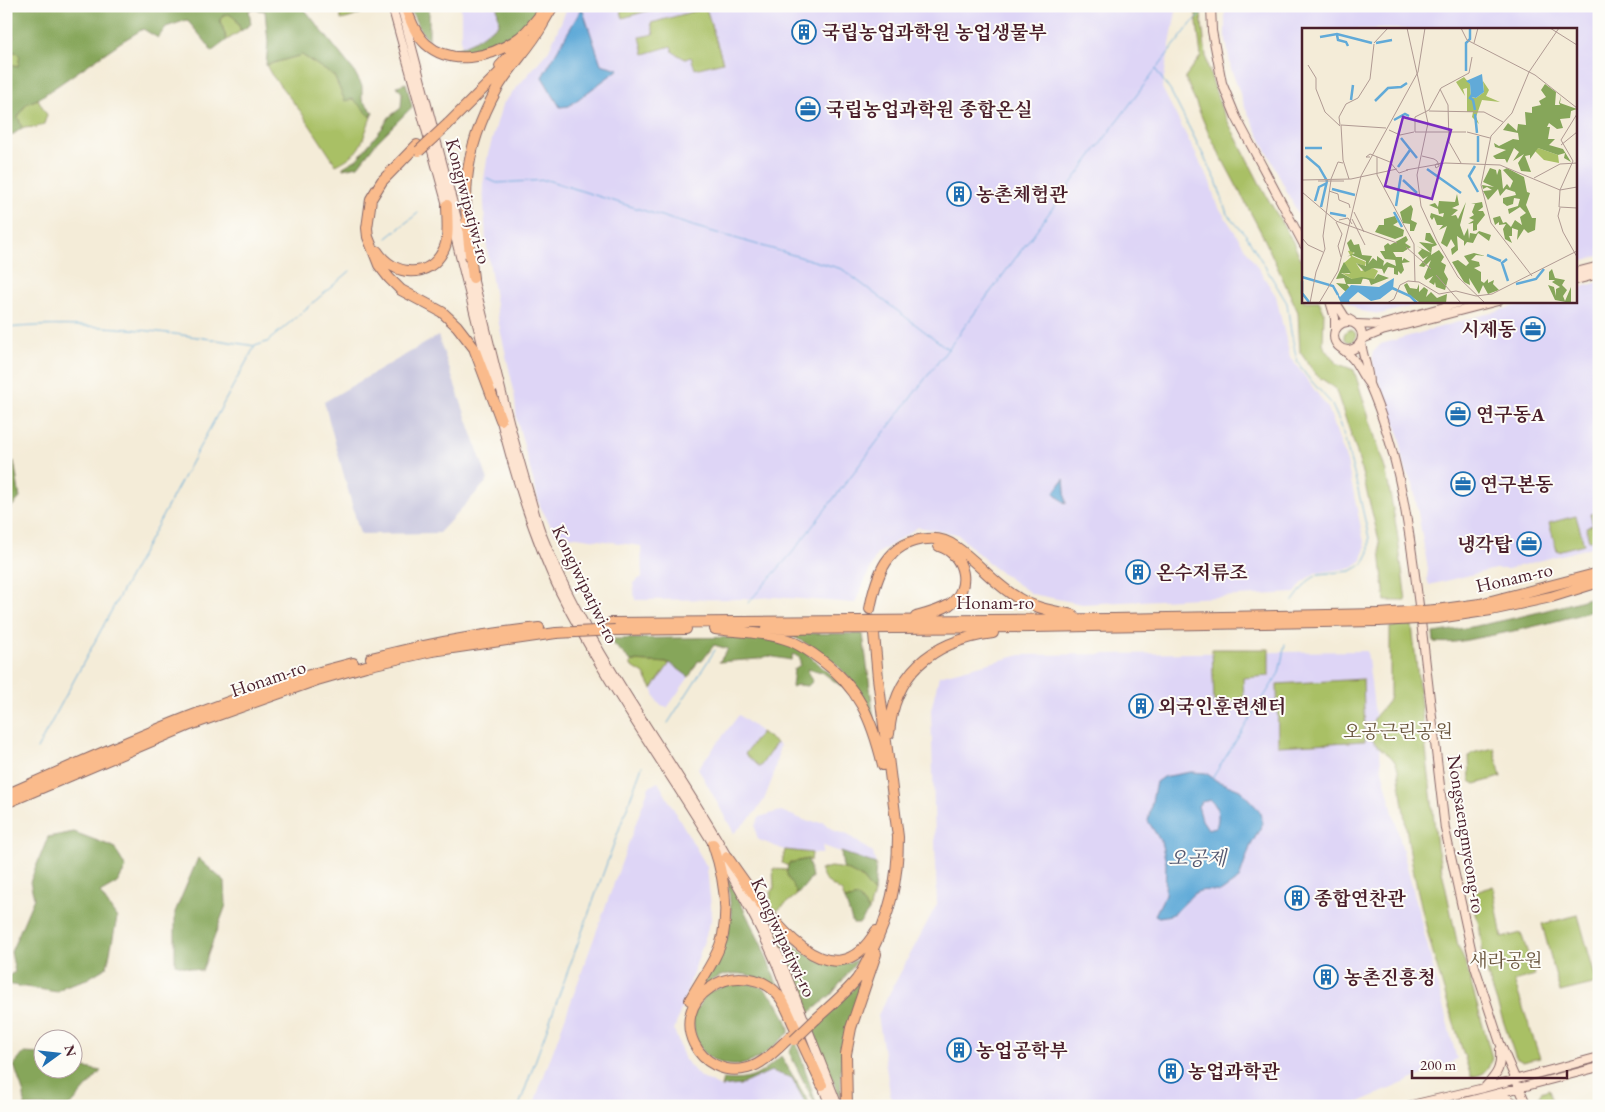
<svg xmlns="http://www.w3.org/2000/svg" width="1605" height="1112" font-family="'EB Garamond','Noto Serif KR',serif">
<rect width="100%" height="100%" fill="#fdfcf7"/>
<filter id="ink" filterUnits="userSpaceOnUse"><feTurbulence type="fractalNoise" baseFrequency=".02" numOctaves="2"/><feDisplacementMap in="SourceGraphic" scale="10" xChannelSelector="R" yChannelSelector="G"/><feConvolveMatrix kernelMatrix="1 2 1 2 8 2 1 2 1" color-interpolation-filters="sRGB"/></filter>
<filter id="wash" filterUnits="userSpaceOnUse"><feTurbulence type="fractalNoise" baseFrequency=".0096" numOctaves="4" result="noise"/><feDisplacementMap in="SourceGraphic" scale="20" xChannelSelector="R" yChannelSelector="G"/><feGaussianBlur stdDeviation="1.12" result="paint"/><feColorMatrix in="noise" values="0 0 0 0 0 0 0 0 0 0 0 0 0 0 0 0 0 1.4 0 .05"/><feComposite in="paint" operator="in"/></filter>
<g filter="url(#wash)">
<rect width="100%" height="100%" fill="#f4ecd8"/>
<path fill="#ded5f6" d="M461,6H497L499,24L474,41L461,47Z
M568,6H1177L1162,88L1210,182L1216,203L1276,296L1290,357L1328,408L1347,462L1365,547L1362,560L1351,568L1315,573L1303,582L1295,593L1082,604L1032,594L993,567L957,534L918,527L877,554L855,603L775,597L741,599L635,600L633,583L642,577L641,546L555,534L540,506L517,420L514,391L499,324L486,241L483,185L488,154L502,105L549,50Z
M1225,6H1599V256L1576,262V29H1304V226L1245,107L1231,69L1225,34Z
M1599,282V545L1508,569H1495L1429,585L1427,579L1428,569L1413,484L1407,473L1401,454V440L1394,421L1391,417L1373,364V352L1381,344L1532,301H1576V289Z
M1346,301H1432L1380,314L1361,311Z
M1367,651L1382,770L1457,1060L1350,1106H892L878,1015L937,904L931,710L939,676L1020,655Z
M670,663L689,677L667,708L658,703L652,689Z
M739,715L761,732L745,754L760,766L776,743L780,745L773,777L764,800L754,814L734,833L698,768Z
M658,782L707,867L712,917L674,1030L685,1060L700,1077L721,1087L740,1085L770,1071L792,1078L807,1106H533L649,787Z
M781,811L809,822H823L835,831L848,835L873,853L876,864L823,846L822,854L787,851L757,839L755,826L759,817Z"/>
<path fill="#c3c1dc" d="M438,336L488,480L439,533L360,534L324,402Z"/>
<path fill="#a9c065" stroke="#7a7048" d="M340,6H372C363,13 352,18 341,20Z
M619,6H663L623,18Z
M1195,6H1200L1207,64L1221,108L1264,192L1293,242L1304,267V301H1319L1324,312L1323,345L1336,363L1354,370L1386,472L1397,531L1406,601H1385L1379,540L1356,449L1335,388L1316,375L1300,352L1298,312L1263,236L1208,132L1185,77L1201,56Z
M706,8L723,62L695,69L691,57L685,59L673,52L671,46L644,54L640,37L654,34L651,23Z
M229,13L236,19L241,31L227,40L220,20L223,14Z
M6,52H17L20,56L18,66L6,63Z
M302,55L334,76L345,100L353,99L371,117C361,143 363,152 336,165L301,112L271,74L266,65Z
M38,99L47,115L44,124L37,127L22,128L18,117L26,104Z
M1344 336a6 6 0 1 1 12 0a6 6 0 1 1-12 0Z
M1599,512V539L1589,541L1586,527L1593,525L1590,514Z
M1576,516L1584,544L1557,551L1549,523Z
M1412,625L1437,847L1458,946L1465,962L1492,1058C1487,1072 1486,1074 1471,1077C1453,1020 1434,963 1421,905C1410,860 1404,815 1398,769C1397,767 1397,764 1395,762C1386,747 1362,746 1374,719C1378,711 1388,705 1390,696V627Z
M1269,649V676L1243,678L1244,702L1214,703L1212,649Z
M631,661L670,663L652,689L644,674L631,666Z
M1363,679L1365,741L1278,746L1277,684Z
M761,732L776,743L760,767L745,754Z
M1494,748L1501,777L1475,784L1470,781L1469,756L1472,753Z
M785,850L812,853L811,861L808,859L789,863L788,866L782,863Z
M830,867C854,869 860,875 874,893L869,911L858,897L845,900L842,892L826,881L820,870Z
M773,869L787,870C788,882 795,884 797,895L775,912L770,906L771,892L774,888Z
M1493,886L1502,938L1521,933L1535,975L1514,981L1540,1058L1523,1062L1516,1058L1514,1053L1484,964L1480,930L1473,901L1476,892Z
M1578,915L1597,983L1560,992L1542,924Z
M1549,1089L1554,1106H1541L1538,1098L1541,1092Z"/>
<path fill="#86a65a" stroke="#686242" d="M6,6H302L354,71L362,86V100L373,112L371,117L353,99L345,101L334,76L302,55L266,65L268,42L265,11L252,9L249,10L251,24L241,31L236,19L229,14L223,15L220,20L227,40L211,52L209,46L187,20L166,27L158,38L143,29L121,42L38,99L26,104L18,117L22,128L11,136L6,132V63L18,66L20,56L16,52H6V45L14,38L12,33L6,29Z
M409,6H429V40L420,30Z
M497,6H538C523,38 486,56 452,51L474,41L499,24Z
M406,83L412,107L376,143L358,166L343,169V167L357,159L383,127L389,117L401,108L402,93L397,86Z
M14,461L20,498L6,513V467Z
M1599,595V609C1559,621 1518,631 1477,638C1463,641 1449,644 1434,642L1433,633C1490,625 1545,612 1599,595Z
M787,633L863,634L874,719C861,693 844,666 818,650C808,644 797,639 787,633Z
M748,637L782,642L802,649L852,694L822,672L807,669L813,681L808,686L797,685L792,687L794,669L800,665V658L793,654L791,660L768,656L758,659L719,662L728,649L714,645L702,661H698L689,677L670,663L631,661L608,639Z
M74,832L114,847L126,868L117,883L100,893L117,918L107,967L87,979L65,986L57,992L6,984V977L15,972L11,952L34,898L30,882L48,837Z
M841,852L876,864L874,893L861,877L843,868Z
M198,858L225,882L226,905L202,971L175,964V912Z
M808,859L812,877L797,895C794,881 782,880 789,863Z
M728,878L761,944L779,989C759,977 739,968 716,978C710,980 705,986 700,989L727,938L731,915Z
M858,897L869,911L859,924H853L845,900Z
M768,920C796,947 817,974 858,960L832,994L806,1016L781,948Z
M866,974L843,1041L841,1069V1101L813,1029L836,1008Z
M735,982C743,983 756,984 763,988C773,995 790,1020 789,1033C777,1042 763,1058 748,1063C728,1070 702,1060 696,1039C694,1032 693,1023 692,1016L707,993Z
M796,1042L817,1106H816L789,1052Z
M24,1053L42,1054V1070H55L56,1076L81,1067L101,1071L73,1103L68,1106H25L24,1095L14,1065Z
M781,1056L811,1106H807L792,1078L771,1071L740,1085L721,1087L723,1079C753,1082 759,1075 781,1056Z"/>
<path fill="#61aad8" stroke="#566482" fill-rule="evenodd" d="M582,8L601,64L619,69L569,106L560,107L542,77Z
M1064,479L1066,504L1054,493Z
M1191,772L1206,773L1217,781L1240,790L1259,810L1263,823L1250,847L1239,879L1220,892C1190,886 1194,897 1174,913C1170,916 1164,916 1159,917L1155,915L1165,895L1166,862L1161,842L1148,821L1156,782L1163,777ZM1211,800C1218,806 1220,818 1216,827L1208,829L1202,820L1198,806L1201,802Z"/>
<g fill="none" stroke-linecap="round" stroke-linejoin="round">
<path stroke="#61aad8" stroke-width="1" d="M1156,70L1171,92L1216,180L1227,214L1246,235L1287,303L1291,332L1297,361L1306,375L1331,403L1341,425L1357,485L1369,538V552L1363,564L1351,571L1319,574L1308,581L1293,601
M487,179L497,183L547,180L696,227L842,269L948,349
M387,238L418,213
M6,328C88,320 175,333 255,346L267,342L350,271
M748,603L792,553L948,349L1156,69L1191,24L1207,8
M668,723L715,650
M37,749L199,448L255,346
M1213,777L1279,673L1285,644
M519,1106L642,766"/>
</g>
</g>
<g filter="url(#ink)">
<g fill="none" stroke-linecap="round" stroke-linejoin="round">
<g stroke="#866768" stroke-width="10">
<path id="secondary" d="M392,6L448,209
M401,6L466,253
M1211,6L1212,31L1222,83L1236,117L1304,245
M451,220L493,388
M1576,272L1599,266
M472,274C491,345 506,418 528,489C533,506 537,524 544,540C590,655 669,752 729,860
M1576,280L1599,274
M1330,301L1335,318V329
M1335,301L1345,317L1352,321
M1334 336a14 14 0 1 1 28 0a14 14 0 1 1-28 0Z
M1357,324L1380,325L1465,301
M1362,339L1382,331L1498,301
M1361,343C1363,357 1369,370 1369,384
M1343,350C1358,360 1358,371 1369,384C1401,457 1410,535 1420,613C1428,685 1437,757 1445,829L1475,967L1500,1043L1527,1106
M500,417C515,476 533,537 560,592C604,680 662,760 713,844C737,884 760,925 778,968C786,989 794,1011 802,1032
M745,890L780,958L838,1106
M820,1080L830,1106
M1486,1086C1498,1073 1501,1068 1500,1050
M1492,1098H1506L1520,1106
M1407,1106L1484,1088L1599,1057
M1449,1106L1599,1067"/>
</g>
<g stroke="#866768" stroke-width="12">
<path id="highway" d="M405,6C410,19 415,34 426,44C451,66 490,58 516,40C526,34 533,24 540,15
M540,28L553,6
M500,66L526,38
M448,124L507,65
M417,145L382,181L371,199L367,228L368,237L379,265L389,278L401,290L442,312L457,326L474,348L501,420
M377,251C393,276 428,280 443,251C450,239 447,219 447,205
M473,278C469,246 464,212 467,179C470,149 482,116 497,89C510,66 530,48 543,24
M870,609C876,576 887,541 927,539C937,538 948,541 956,547C978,562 994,584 1018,598C1034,608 1054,611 1073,615
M1436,610L1480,604L1599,573
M916,617C927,614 939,611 949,605C973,589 965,554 939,546
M1438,618L1491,610L1551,597L1599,582
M610,623L1113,619L1379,614
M715,629C740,632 767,632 791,641C801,646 811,652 820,659C859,687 872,720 883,765
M766,629L1034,627L1378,621
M615,630L686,629
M371,658C427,644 482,634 539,628
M889,734C894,671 933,641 993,633
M6,795C119,745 233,693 353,663
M6,803L190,725L317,680L366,666L432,651L556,633
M727,857C757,898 827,1015 876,931
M690,1000C700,981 719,956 723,935C729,904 723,873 713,844
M816,1019C830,1006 845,994 857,979C862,972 866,963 870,955C890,914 898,882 898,837L878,678L874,634
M791,1036C779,1047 764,1064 748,1068C699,1081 666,1017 710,988C718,982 729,978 739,978C754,978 769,983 779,996C785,1003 789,1014 793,1023C803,1044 812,1064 822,1085
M847,1106L846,1054L851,1028L876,954"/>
</g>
<use href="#secondary" stroke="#fde4d1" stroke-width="8"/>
<use href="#highway" stroke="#fabb8c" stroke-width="10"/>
<g stroke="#866768" stroke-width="12" stroke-linecap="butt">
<path id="highway-bridge" d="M419,151L448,124
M1379,614L1436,610
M1378,621L1438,618
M556,633L615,630
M794,1040L816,1019"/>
</g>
<use href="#highway-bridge" stroke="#fabb8c" stroke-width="10"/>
</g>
</g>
<defs>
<g id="building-ring" transform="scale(1.25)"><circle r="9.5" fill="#fdfcf7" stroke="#1f6fb2" stroke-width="1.5"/><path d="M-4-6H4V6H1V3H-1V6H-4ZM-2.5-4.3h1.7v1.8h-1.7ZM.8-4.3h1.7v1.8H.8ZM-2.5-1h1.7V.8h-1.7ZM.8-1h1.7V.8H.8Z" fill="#1f6fb2"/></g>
<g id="office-ring" transform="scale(1.25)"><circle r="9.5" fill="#fdfcf7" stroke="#1f6fb2" stroke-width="1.5"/><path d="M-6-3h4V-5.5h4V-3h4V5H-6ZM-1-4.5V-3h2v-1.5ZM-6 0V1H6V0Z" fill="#1f6fb2"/></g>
</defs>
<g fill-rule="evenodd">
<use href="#building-ring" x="804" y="32"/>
<use href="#office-ring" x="808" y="109"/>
<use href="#building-ring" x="959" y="194"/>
<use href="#office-ring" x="1533" y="329"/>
<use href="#office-ring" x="1458" y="414"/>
<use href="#office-ring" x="1463" y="484"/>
<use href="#office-ring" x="1529" y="544"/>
<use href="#building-ring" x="1138" y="572"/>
<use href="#building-ring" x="1141" y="706"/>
<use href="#building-ring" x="1297" y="898"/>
<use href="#building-ring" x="1326" y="977"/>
<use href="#building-ring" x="959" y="1050"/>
<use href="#building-ring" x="1171" y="1071"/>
</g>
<g text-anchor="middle" stroke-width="4" stroke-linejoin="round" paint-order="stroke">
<g font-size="19" font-weight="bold" fill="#4a1f2b" stroke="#fdfcf7" text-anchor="start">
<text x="822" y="39">국립농업과학원 농업생물부</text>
<text x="826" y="116">국립농업과학원 종합온실</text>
<text x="976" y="201">농촌체험관</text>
<text x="1516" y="336" text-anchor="end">시제동</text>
<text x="1476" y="421">연구동A</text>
<text x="1480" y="491">연구본동</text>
<text x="1512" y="551" text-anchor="end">냉각탑</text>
<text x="1156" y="579">온수저류조</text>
<text x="1158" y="713">외국인훈련센터</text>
<text x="1314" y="905">종합연찬관</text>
<text x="1344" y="984">농촌진흥청</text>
<text x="976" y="1057">농업공학부</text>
<text x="1188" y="1078">농업과학관</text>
</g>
<g font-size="19" fill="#4a1f2b" stroke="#fdfcf7">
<text transform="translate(469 201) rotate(75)" y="7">Kongjwipatjwi-ro</text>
<text transform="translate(1514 577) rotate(-13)" y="7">Honam-ro</text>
<text transform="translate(586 584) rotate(64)" y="7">Kongjwipatjwi-ro</text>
<text x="995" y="609">Honam-ro</text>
<text transform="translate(268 678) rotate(-19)" y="7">Honam-ro</text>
<text transform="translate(1467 834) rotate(81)" y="7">Nongsaengmyeong-ro</text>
<text transform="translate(784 937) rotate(65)" y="7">Kongjwipatjwi-ro</text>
</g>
<g font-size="19" fill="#6b573f" stroke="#fdfcf7">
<text x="1398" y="738">오공근린공원</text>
<text x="1506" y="967">새라공원</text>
</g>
<g font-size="20" font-style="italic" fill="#535770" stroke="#fdfcf7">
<text x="1197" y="865">오공제</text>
</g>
</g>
<g transform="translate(1302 28)">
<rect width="275" height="275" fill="#f4ecd8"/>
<path d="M162,49L168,56L169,69L174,70L182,64L181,53L187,62L184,68L198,74L180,72L174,89L177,96L170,89L171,84H165V60L161,61L163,68L154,54ZM236,120L256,127L257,135L242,132L231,121ZM52,222L50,228L64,234L63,238L54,235L59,243L71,240L76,243L72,251H50L40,245L48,246L41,236L49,229L46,223Z" fill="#a9c065"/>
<path d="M243,56L254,64L253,77H258L257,75L259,68L258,75L275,81L269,83L268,90L258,91L261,100L255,101L247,95L245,99H248L246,111H253L247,117L261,121L269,134L262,130L263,125L256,127L236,120L228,131V127L223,128L229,144L219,143L216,135L222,126L211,133L217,124L212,120L205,135L203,131H194L191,128L204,122L193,119L192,115L197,118L211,111L217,112L216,105L201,102L206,95L215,103L216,96L224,97L223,84L230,85V79L239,77L237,73L244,69L239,62ZM188,140L194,142L195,147L197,141L199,142L201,161L205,156L208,160L211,153L201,142L205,140L222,149L225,164L228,165L224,177L230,190H234L233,202L226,205L222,201L215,212L216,202L210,200V208H207L210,215L203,211L201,201L204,196L197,197V194L193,197L191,190L198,188L201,195L204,194L209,199L213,192L220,197L218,189L224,185L218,179L207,186L206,181L216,178L218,171L212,170L211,176L205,178L201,175V170L214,167L213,164L204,161L198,168L196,161L186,172L181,163L190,162L185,159L181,161L180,157L192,159L181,154ZM155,166L157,177L150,180L156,182L149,188L154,187L156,191L164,174L158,197L162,208L166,200L167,211L168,205L174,206L177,203L189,207L187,213L176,205L171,215L165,214L162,218V213L155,208L156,222L150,227L149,221L153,218L149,211L145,219L139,215L145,198L137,202L141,197H135L132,189L130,192L128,189L129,185L141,189L142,185L137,186L136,181L127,177L133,175L136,179L137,173L153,174ZM180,174L181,179L176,183H181L183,187L175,197V202L171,203V195L166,196L172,192L167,190L172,187L170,184L173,176H169ZM109,177L111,181L109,192L115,195L112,203H108V196L101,195L98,184ZM93,188L96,194L91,197L102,202L101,208L93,211L73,204L77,197H82V191ZM124,205H128L135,217L130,219L129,227L137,222L142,229L139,234L144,237L142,244L146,251L143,262L134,259L133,254L132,257L127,254L131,248L124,252L122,249L129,232L122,239L117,238L126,228L121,231L116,225L120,221L115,218L129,225L117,214L132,216L123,212ZM104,208L106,212L103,215L109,219L101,224H91L94,229H100V233L102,230L108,234L100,235L102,242L99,246L96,243V247L92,246V240L86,239L82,246L80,241L71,240L63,244L54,235L64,238V233L50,227L44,229L53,225L48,223L45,215L49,211L52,217L57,216L60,227L70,228L66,236L71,230L75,233V228L82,233L81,238L85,234L94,238L93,232L83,231L78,223H83L82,218L86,215L88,217ZM172,225L183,228L174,227L169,232L177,234L178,238L172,240L179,244V253L182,255L186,251V255L192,252L191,256L197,262L186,266L181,257L177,266L167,250L168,257L162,254L150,234L156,232L164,238L167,235L162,228ZM42,234L49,245H39L50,251L60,249L72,251L76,246L87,250L69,257L67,252L61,250L59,256H45L48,260L44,264L34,255L44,256L42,250L34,251ZM250,241L253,250L263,252L260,257L265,262L261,268L263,273L269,259V275L253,272L246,257L252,259L254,268V261L258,259L250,254L253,252H247V244ZM105,255L108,260L115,261L117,256V264L122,259L126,262L124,269L129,264L135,270L145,266L144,275L117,274L106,266L102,257Z" fill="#86a65a"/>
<path d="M180,46L182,64L174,70L169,69L168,56L164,53ZM92,250L91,261L78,271L69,273L56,264L47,272L48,275H39L36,269L35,264L38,269L49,257L77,259Z" fill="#61aad8"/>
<path fill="none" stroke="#61aad8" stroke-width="2.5" d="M35,7L36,12L44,14L46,18M18,9L35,6L70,15M74,15L90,12M164,43V15L168,11V0M170,67L168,70L171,72L173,82M49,72L51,57M73,73L86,60L99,59L105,55M173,86L175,105M92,92L103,86L107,88M99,110L115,130M3,120H20M4,128L17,139L25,153L19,179M176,134V108M173,138L167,148L176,164M96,139L108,122M125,141L159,165M101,152L115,165M30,161L53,167M13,173L17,159L25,155M94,178L99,147M92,184L100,199M28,185L44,188M185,227L199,233M205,231L200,235L206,253M0,249L31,258L36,267M0,253V265L7,274M214,256L234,251L242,241M88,259L108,268L115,275"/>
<path fill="none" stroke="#b09a93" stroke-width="1" d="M105,0L126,95L115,147L119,178L135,213L156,249L183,275M159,0L165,12L233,47L275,80M248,0L275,17M72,15L86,0M172,15L176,0M6,37L14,50V61L23,84L38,98M138,61L146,77L147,114L159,135M127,83L182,84L201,94M275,86L259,112L271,133L258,162L275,159M38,97L37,89L44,76L56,70L68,51L72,16M39,97L41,132L47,151M39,97L84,100M87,102L98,107L112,104M113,104H164M113,104V89L127,82L139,60L167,45L170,29M165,104L188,110M259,117L275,104M120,128L132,131L135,133L136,135V136L137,137V138L134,140L133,137L134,136H136L139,135M68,129H64L68,126L88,134L97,145L106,142M75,129V147L112,216L113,254M104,142L143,135L198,137L258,162L257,179L275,180M232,150L258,136L275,135M29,151L36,134L41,135M0,152L49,151L95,141M16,153H42M27,163L36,166L37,172L47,176L48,180M0,164L34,193L95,215M258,180L256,188L261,204L275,229M52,184L62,204M50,191L63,217M37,192L46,190L50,196M34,194L40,206L36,218L39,229M0,210L6,217L21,224M104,219L129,241M134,247L159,275M230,248L189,195L179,157L189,108L210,85L227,44L257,0M190,266L275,223M8,275L14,244L23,221L21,208L29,152M17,275L36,243L59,148L116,44L123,0M85,275L92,271L98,257L106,253L117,254L137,266L154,263L174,268L190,266"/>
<path fill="#7b2cbf" fill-opacity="0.15" stroke="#7b2cbf" stroke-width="2.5" d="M101,89L149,102L130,171L83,158Z"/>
<rect width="275" height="275" fill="none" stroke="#4a1f2b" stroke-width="2.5"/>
</g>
<rect width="1605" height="1112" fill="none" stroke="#fdfcf7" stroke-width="25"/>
<g transform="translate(58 1054) rotate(75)"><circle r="24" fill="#fdfcf7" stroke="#b5a4a5"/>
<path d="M0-4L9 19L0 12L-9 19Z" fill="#1f6fb2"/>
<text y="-8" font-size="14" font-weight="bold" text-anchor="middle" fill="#4a1f2b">N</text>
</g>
<path d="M1412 1070v8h155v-8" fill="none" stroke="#4a1f2b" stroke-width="2.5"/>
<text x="1420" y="1070" font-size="15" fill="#4a1f2b" stroke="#fdfcf7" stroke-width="4" paint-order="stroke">200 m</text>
</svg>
